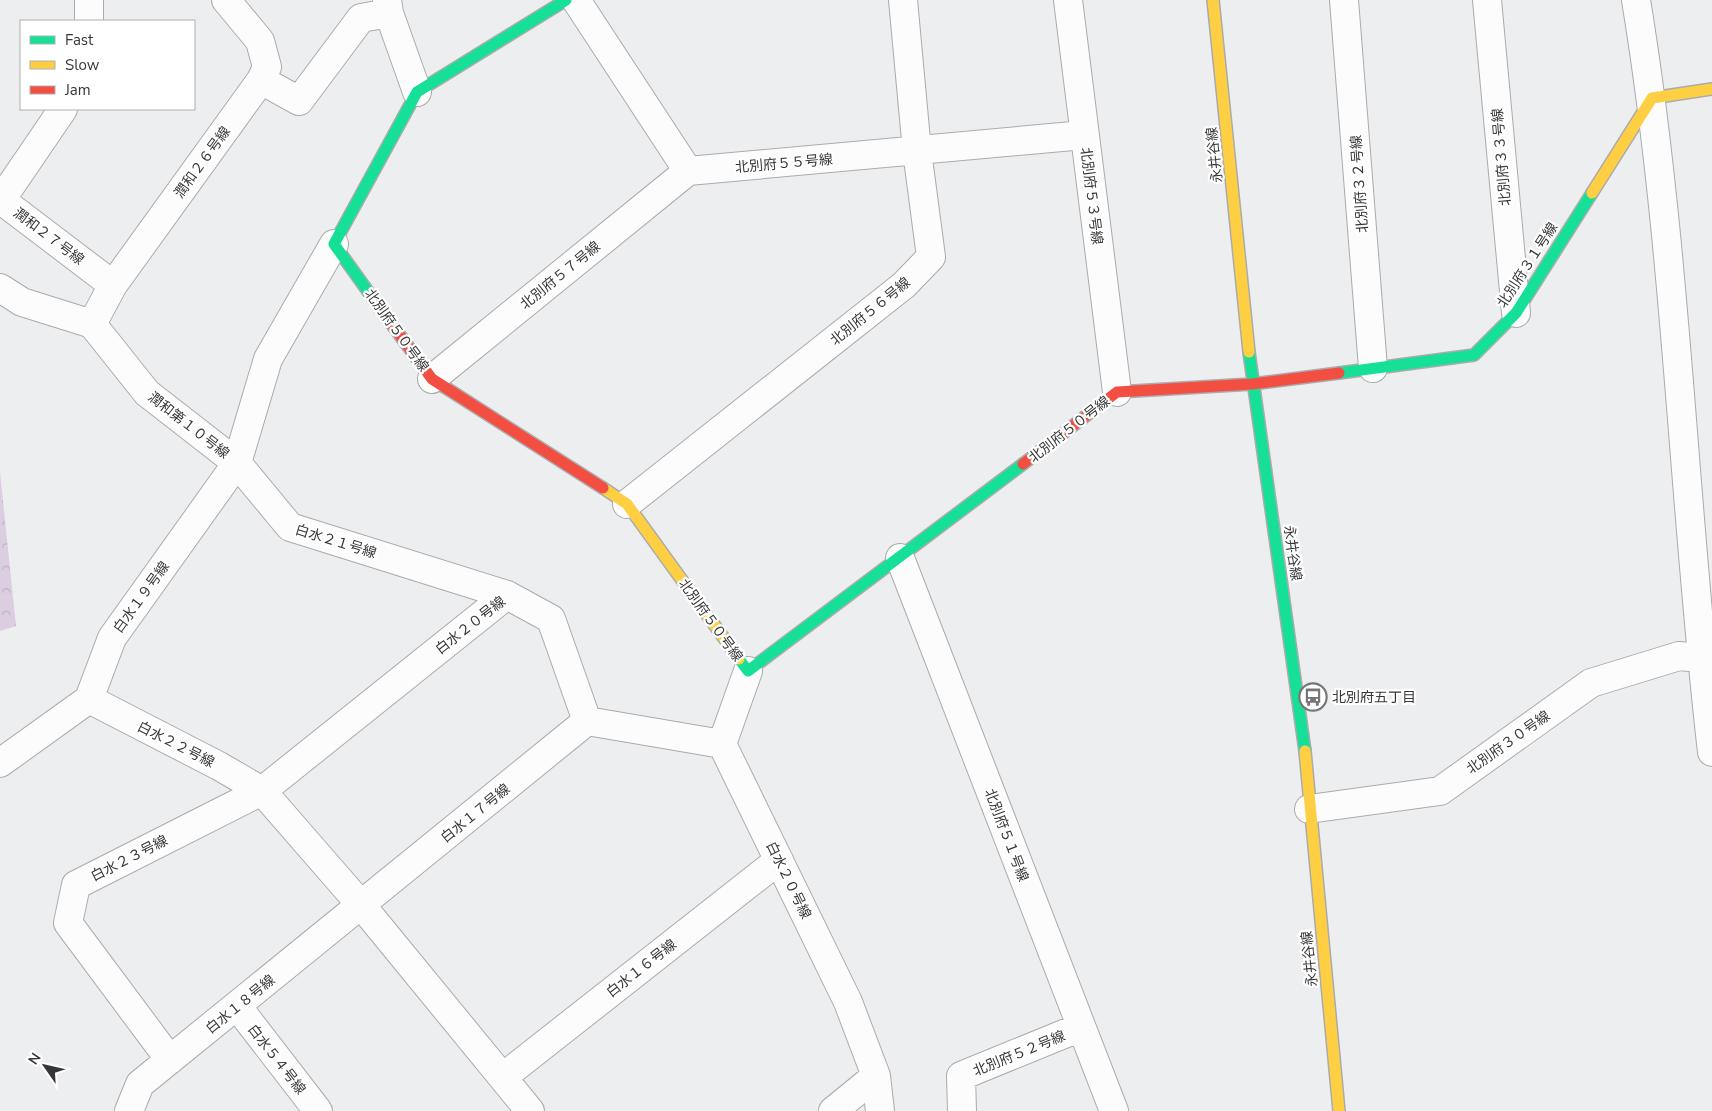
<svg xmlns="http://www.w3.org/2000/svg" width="1712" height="1111" font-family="'Nunito Sans','Noto Sans JP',sans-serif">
<defs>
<pattern id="forest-crowns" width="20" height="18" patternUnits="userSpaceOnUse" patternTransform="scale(1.25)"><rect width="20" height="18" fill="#dccee1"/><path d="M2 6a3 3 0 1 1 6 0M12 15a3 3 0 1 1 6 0" fill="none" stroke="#bdb2c2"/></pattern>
</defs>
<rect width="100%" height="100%" fill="#edeef0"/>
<path fill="url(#forest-crowns)" d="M0,472L16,626L0,631Z"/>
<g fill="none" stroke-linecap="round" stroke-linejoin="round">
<g stroke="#ababad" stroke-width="30">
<path id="street" d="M89,0V21
M387,0L389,13L417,92
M576,0L688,171L1084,135
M1068,0L1117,392
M1344,0L1373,368
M1487,0L1516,313
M1636,0C1677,249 1683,502 1712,752
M261,80L299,101L361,18L389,13
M63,109L1,200L113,285
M0,288L22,302L92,324L147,393L237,463L290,527L507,595L551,619L587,721L722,744L848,1002L876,1076L880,1111
M92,324L113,285L261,80L267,67L260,41L226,0
M432,379L688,171
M627,504L904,285L931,257L917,151L903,0
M900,558L1114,1111
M507,595L262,791L362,906L530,1111
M89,699L219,766L262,791
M722,744L748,671
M0,763L89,699L112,638L237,463L268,359L334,244
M1309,809L1440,791L1591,683L1679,656L1701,658
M237,1006L318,1111
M170,1060L68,923L76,885L262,791
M503,1077L779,860
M129,1111L140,1084L587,721
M833,1111L876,1076
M962,1111L961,1076L1081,1027"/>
</g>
<g stroke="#ababad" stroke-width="14">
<path id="fast" d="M372,297L334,244L417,92L566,0
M1249,352L1305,751
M1339,373L1474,355L1516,313L1592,193
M739,659L748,671L1023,464"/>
</g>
<g stroke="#ababad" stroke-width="14">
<path id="slow" d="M1213,0L1249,352
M1592,193L1652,98L1712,89
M603,488L627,504L739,659
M1305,751L1339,1111"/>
</g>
<g stroke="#ababad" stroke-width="14">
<path id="jam" d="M372,297L432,379L603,488
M1023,464L1117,392L1252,384L1339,373"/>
</g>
<use href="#street" stroke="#fcfcfd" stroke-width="28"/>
<use href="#fast" stroke="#16e098" stroke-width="11"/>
<use href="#slow" stroke="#ffcf43" stroke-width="11"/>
<use href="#jam" stroke="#f24e42" stroke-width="11"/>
</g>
<defs>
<g id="bus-ring" transform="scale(1.4375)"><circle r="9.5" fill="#fff" stroke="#767678" stroke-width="1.5"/><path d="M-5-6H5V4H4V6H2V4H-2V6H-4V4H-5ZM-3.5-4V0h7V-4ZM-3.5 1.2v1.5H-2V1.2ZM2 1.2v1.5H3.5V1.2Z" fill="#767678"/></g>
</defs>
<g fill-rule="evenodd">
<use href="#bus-ring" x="1313" y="697"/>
</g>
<g text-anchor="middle" stroke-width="4.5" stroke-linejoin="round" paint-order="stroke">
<g font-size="14" fill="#363638" stroke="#fff">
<text transform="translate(1214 155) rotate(-96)" y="5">永井谷線</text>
<text transform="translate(1501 157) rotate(-95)" y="5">北別府３３号線</text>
<text transform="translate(202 162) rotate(-54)" y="5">潤和２６号線</text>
<text transform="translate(784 163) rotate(-5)" y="5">北別府５５号線</text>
<text transform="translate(1359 184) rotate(-94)" y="5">北別府３２号線</text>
<text transform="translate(1092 196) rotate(83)" y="5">北別府５３号線</text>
<text transform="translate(49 236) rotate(37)" y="5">潤和２７号線</text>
<text transform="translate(1527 265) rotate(-57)" y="5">北別府３１号線</text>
<text transform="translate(560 275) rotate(-39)" y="5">北別府５７号線</text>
<text transform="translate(870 311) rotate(-39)" y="5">北別府５６号線</text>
<text transform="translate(397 330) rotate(54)" y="5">北別府５０号線</text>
<text transform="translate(189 425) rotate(38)" y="5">潤和第１０号線</text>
<text transform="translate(1069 429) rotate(-38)" y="5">北別府５０号線</text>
<text transform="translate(336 541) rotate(17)" y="5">白水２１号線</text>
<text transform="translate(1293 553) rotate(82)" y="5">永井谷線</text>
<text transform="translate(141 597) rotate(-54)" y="5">白水１９号線</text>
<text transform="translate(711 620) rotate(54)" y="5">北別府５０号線</text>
<text transform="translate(470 625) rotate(-38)" y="5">白水２０号線</text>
<text transform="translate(1508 742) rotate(-35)" y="5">北別府３０号線</text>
<text transform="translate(176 744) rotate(27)" y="5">白水２２号線</text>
<text transform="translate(475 813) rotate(-39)" y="5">白水１７号線</text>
<text transform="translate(1007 835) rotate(69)" y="5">北別府５１号線</text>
<text transform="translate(129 858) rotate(-27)" y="5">白水２３号線</text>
<text transform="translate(789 880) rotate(64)" y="5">白水２０号線</text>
<text transform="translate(1309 959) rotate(-96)" y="5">永井谷線</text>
<text transform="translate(641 968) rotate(-38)" y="5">白水１６号線</text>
<text transform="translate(240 1004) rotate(-39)" y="5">白水１８号線</text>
<text transform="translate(1019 1053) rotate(-22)" y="5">北別府５２号線</text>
<text transform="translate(277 1059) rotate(52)" y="5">白水５４号線</text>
</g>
<g font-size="14" fill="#363638" stroke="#fff" text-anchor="start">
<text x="1332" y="702">北別府五丁目</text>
</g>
</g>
<rect x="20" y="20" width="175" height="90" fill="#ffffff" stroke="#afafaf"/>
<rect x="30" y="36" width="25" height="8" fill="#16e098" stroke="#afafaf"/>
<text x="65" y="45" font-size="15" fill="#363638">Fast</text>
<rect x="30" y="61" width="25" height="8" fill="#ffcf43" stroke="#afafaf"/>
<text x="65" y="70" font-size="15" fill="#363638">Slow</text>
<rect x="30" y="86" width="25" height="8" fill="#f24e42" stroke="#afafaf"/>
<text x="65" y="95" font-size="15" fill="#363638">Jam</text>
<g transform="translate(45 1066) rotate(304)" stroke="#ffffff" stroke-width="4" paint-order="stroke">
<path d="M0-4L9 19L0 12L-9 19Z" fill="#363638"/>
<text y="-8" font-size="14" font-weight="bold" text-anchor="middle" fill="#363638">N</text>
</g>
</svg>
